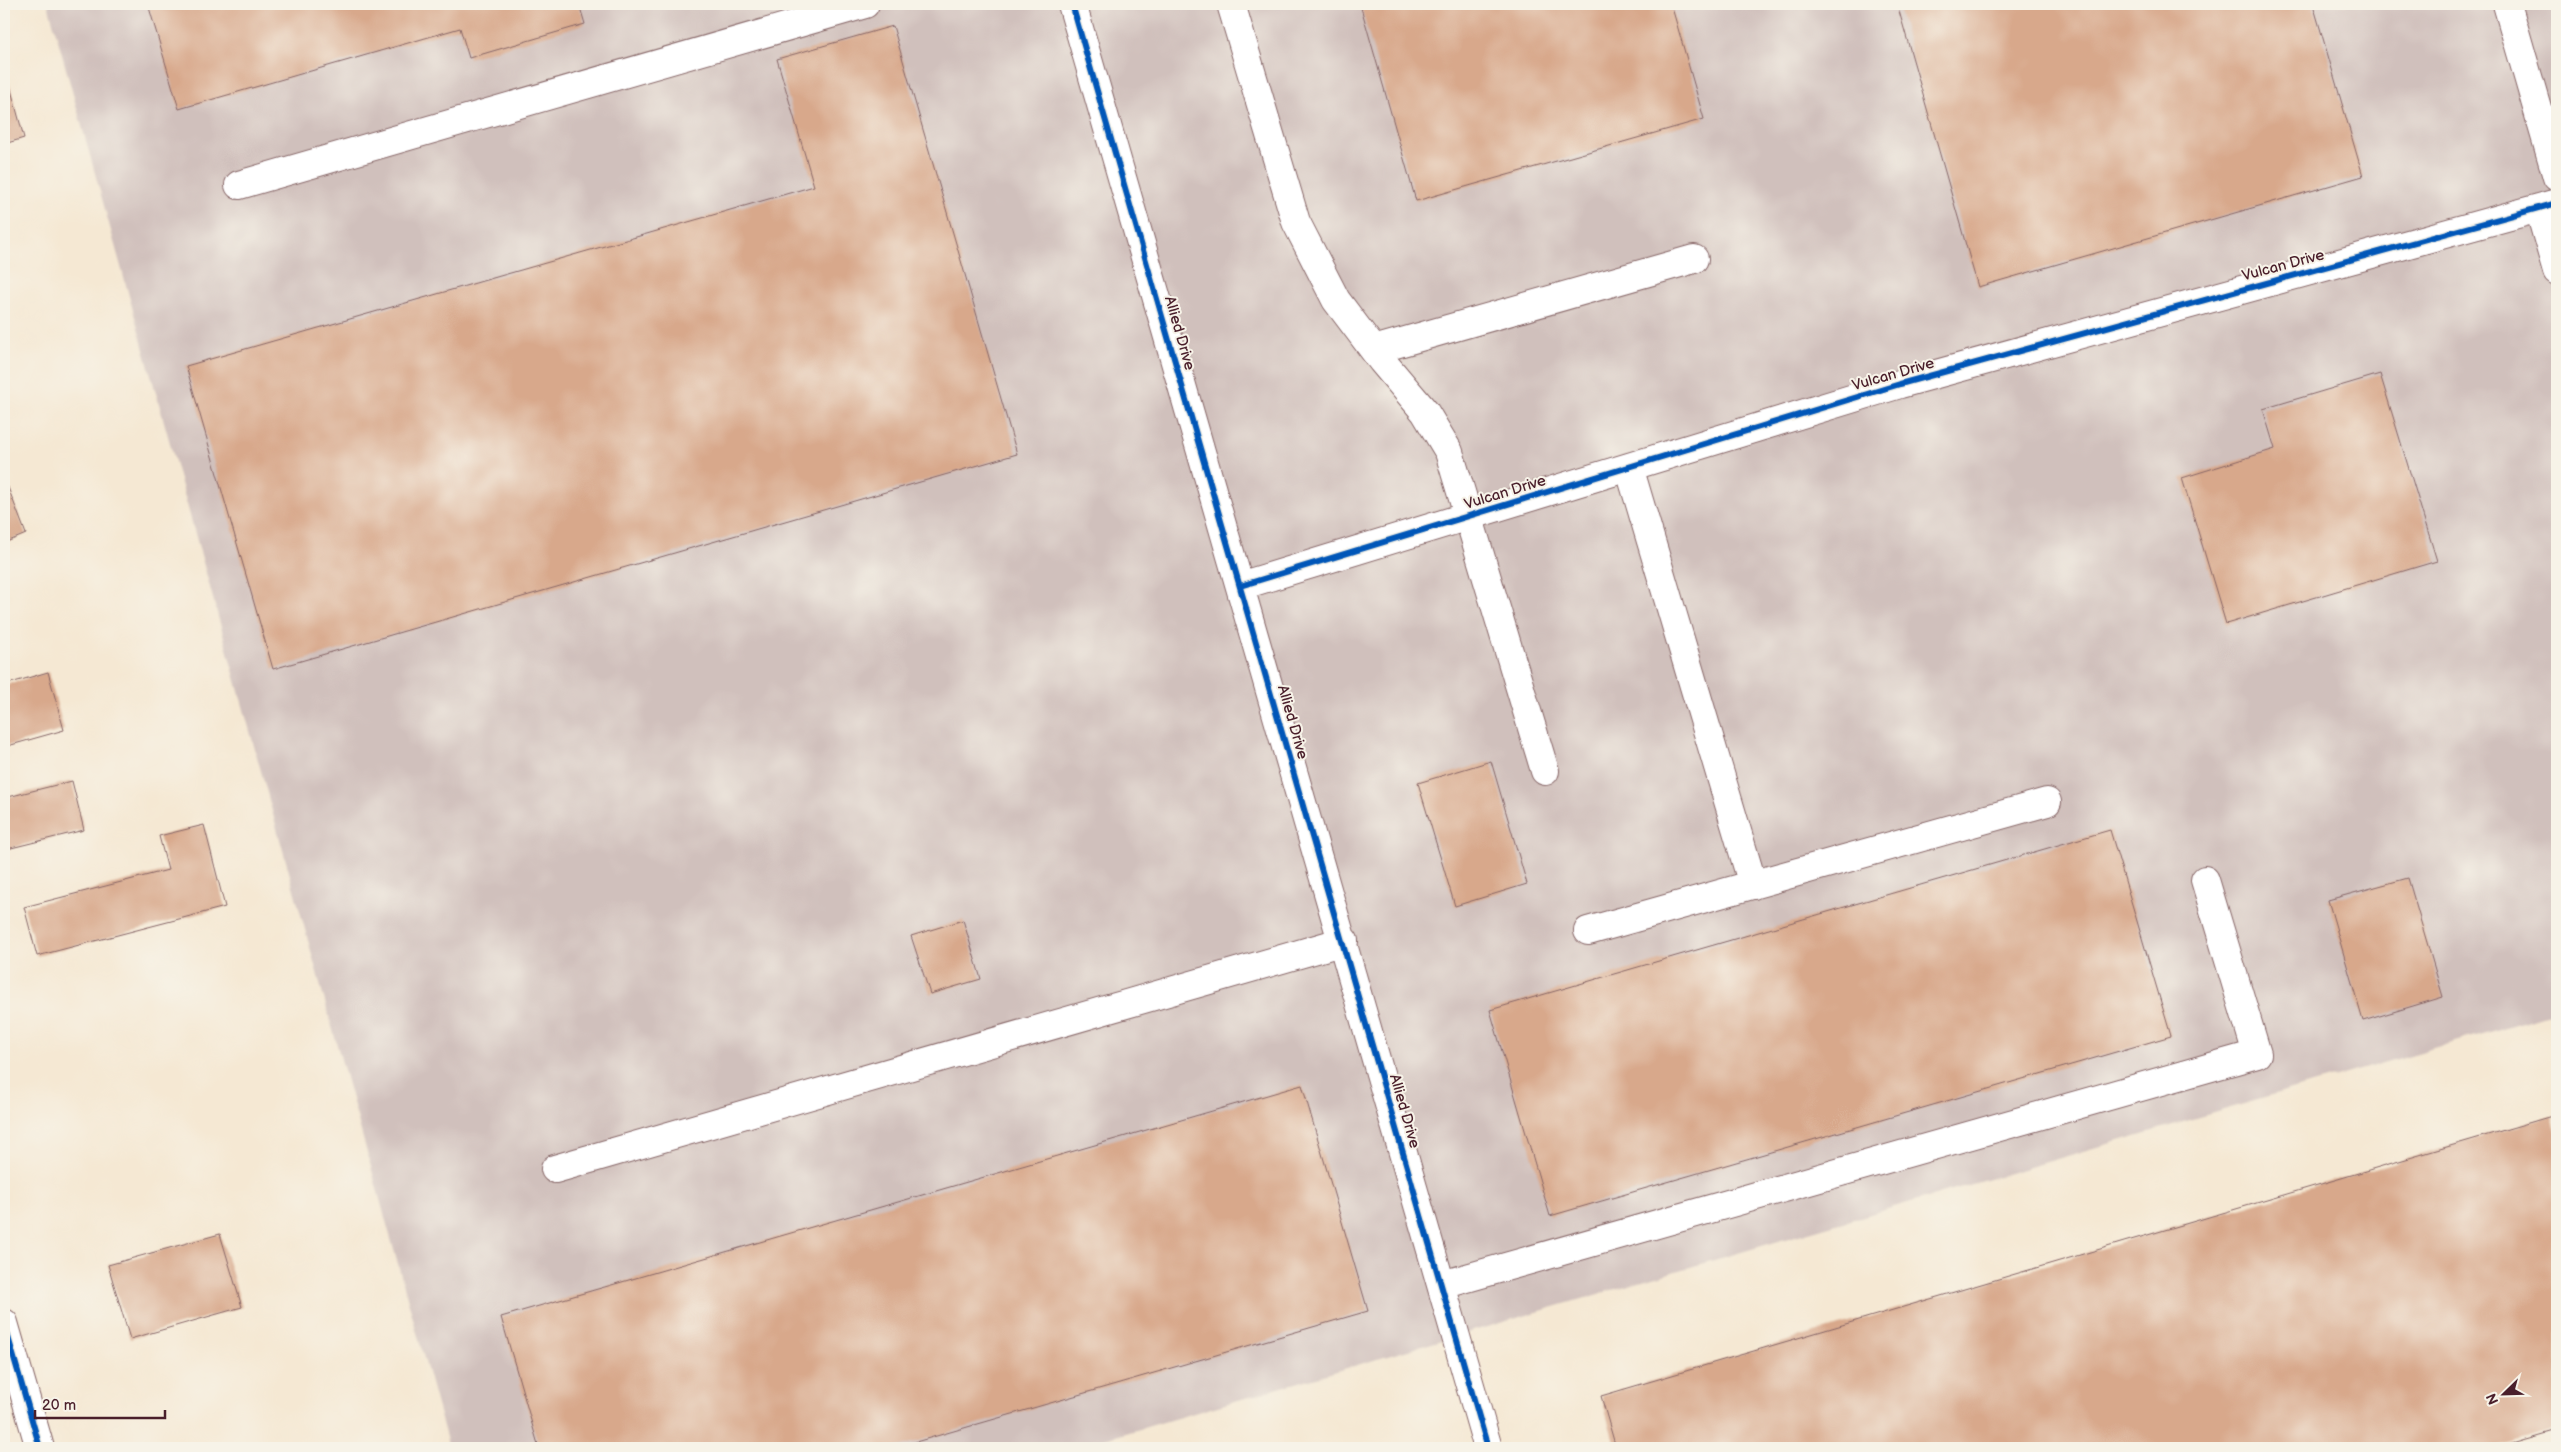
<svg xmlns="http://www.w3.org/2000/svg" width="2561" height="1452" font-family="'Balsamiq Sans',sans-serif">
<rect width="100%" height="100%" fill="#f7f3e8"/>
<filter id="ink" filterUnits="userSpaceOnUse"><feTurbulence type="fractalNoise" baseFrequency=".02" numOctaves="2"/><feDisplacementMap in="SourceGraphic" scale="10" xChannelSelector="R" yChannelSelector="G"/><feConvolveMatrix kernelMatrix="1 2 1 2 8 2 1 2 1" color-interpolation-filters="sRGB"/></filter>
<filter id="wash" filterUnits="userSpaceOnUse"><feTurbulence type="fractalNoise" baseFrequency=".0096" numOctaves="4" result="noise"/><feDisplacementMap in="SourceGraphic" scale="20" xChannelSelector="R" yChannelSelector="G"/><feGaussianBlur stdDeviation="1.12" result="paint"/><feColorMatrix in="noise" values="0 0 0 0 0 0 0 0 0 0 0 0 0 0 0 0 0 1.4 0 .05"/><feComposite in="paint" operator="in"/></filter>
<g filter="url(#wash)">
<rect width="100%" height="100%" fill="#f5e8d3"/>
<path fill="#d0c0bc" d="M48,4H2557V1012L1075,1448H449Z"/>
<g id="blocks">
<path fill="#d8a88b" d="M148,4H579L585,24L469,58L460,28L179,109Z
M1360,4H1671L1704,119L1416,201Z
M1897,4H2313L2363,176L1978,287Z
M893,26L1017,454L273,669L186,366L814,186L777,59Z
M4,64L24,138L4,144Z
M2380,374L2437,561L2226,624L2182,478L2275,449L2263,409Z
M4,477L26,534L4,543Z
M48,672L64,730L4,747V685Z
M1491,761L1527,884L1455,906L1418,783Z
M72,781L84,830L7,849L4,836V798Z
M204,825L225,907L37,956L24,907L168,870L159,836Z
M2110,830L2171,1036L1550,1216L1490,1010Z
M2408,878L2443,997L2363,1021L2328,900Z
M963,920L981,979L930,994L911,936Z
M1302,1085L1368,1311L895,1448H539L501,1317Z
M2552,1116L2557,1133V1429L2491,1448H1616L1601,1396Z
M220,1234L242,1307L130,1339L108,1265Z"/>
</g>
</g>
<g filter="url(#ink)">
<use href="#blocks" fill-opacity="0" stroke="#866566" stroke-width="1"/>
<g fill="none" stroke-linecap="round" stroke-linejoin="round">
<g stroke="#866566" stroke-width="30">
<path id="minor" d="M1072,4L1488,1448
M1231,4L1296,222L1336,300L1382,361L1425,412L1449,452L1545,771
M2507,4L2557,177
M239,185L865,4
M2539,208L2557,271
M1374,350L1694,259
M1629,467L1753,885
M1240,586L1900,384L2557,203
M1588,931L2047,802
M555,1169L1344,941
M1442,1285L2257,1054L2205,880
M4,1323L40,1448"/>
</g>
<use href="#minor" stroke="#fff" stroke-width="28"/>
<g stroke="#f7f3e8" stroke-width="9">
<path id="cycleway" d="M1072,4L1488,1448
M1240,586L1900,384L2557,203
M4,1323L40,1448"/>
</g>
<use href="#cycleway" stroke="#0057b8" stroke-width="6"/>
</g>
</g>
<g text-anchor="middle" stroke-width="4" stroke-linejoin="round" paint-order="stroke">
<g font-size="15" fill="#4a1f2b" stroke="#f7f3e8">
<text transform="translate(2283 265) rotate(-15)" y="5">Vulcan Drive</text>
<text transform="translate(1180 333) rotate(74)" y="5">Allied Drive</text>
<text transform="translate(1893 374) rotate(-16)" y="5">Vulcan Drive</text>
<text transform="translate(1505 492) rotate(-17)" y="5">Vulcan Drive</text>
<text transform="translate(1293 722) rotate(74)" y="5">Allied Drive</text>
<text transform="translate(1405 1111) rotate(74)" y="5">Allied Drive</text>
</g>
</g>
<rect width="2561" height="1452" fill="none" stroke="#f7f3e8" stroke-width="20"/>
<g transform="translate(2504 1394) rotate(247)" stroke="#f7f3e8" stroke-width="4" paint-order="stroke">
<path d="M0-4L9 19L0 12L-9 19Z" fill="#4a1f2b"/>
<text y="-8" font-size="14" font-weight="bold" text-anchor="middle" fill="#4a1f2b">N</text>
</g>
<path d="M35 1410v8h130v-8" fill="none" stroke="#4a1f2b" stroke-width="2.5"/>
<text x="42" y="1410" font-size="15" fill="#4a1f2b" stroke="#f7f3e8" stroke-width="4" paint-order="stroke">20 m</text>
</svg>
